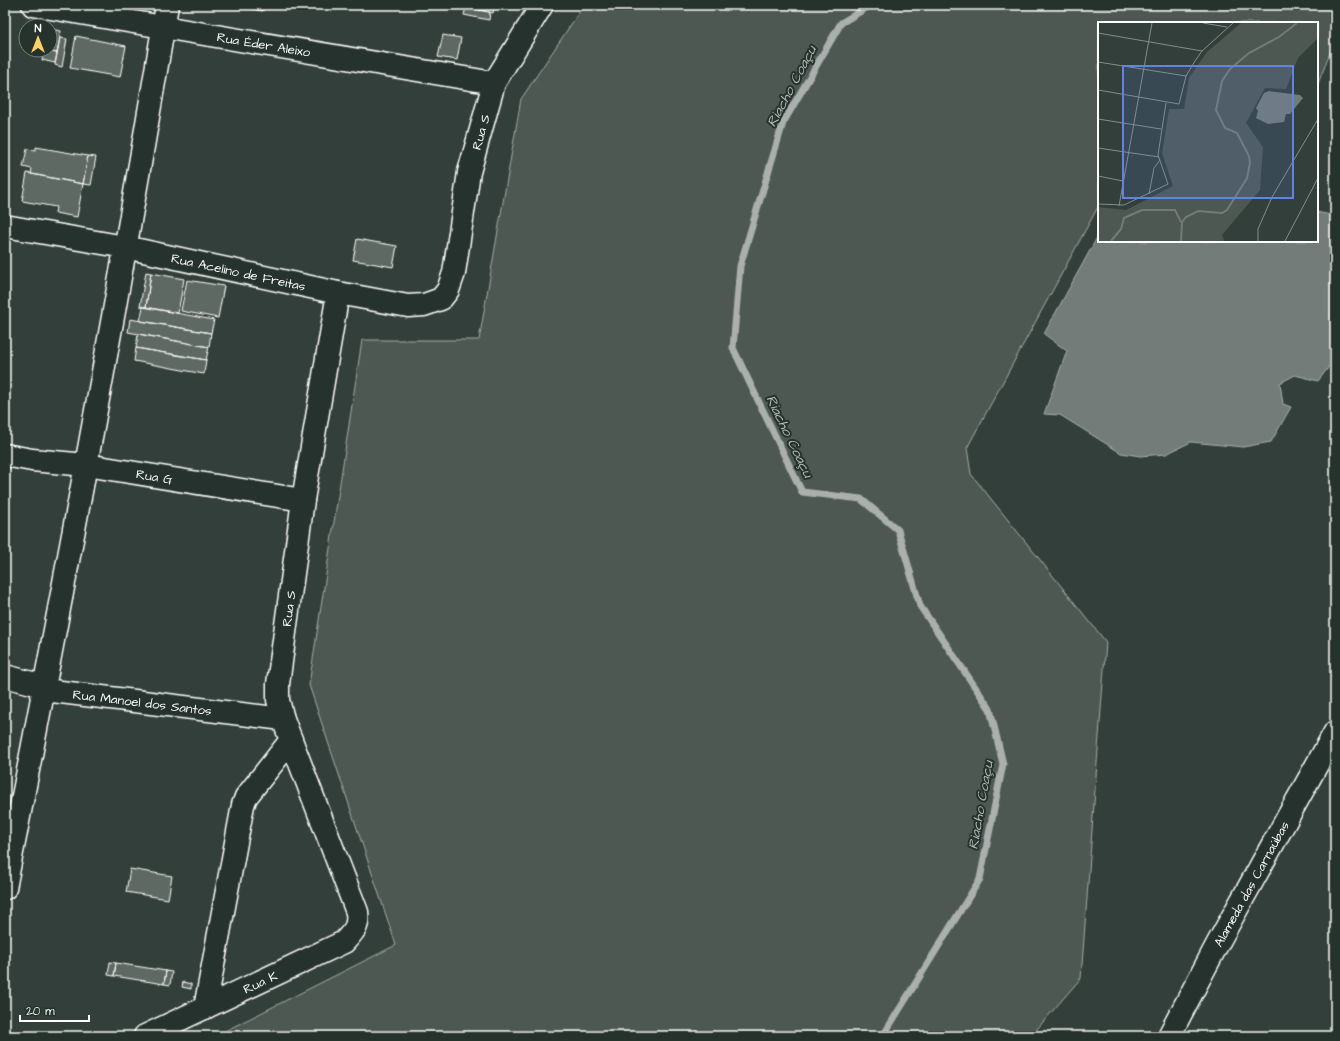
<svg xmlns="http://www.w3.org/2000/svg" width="1340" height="1041" font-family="'Architects Daughter',sans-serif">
<rect width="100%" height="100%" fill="#333f3a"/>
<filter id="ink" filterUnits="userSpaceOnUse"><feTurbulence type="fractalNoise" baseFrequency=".025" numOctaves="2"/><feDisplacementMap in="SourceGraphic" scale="8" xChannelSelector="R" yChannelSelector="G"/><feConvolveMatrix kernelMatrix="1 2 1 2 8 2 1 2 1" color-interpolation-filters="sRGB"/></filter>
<g filter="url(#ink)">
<path fill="#4d5853" stroke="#a6aca9" d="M584,5H1335V40L1317,86V23H1099V205L967,448L971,474L1106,642L1081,978L1031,1036H215L396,945L309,685L362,340H479L521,99Z"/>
<path fill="#737b78" stroke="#abb0ae" d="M1317,212L1335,216V359L1318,381L1295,375L1280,383L1283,404L1291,407L1271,442L1243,447L1191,442L1166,454L1140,456L1121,453L1060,415L1044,414L1067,351L1044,334L1099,234V241H1317Z"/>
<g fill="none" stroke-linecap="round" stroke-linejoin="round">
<path stroke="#abb0ae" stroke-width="7" d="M871,5L841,23L783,123L740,266L733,348L802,492L861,499L898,530L920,606L990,709L1003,764L980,879L883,1036"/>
</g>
<path fill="#5f6964" stroke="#fff" d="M247,5H264L263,11L246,8Z
M456,5H494L493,13Z
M466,7L490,12L489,20L464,15Z
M50,29L61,31L57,53L44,51L50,50Z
M443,35L461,38L457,60L438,57Z
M76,36L126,46L120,77L70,68Z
M60,38L67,39L62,67L55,65Z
M44,51L57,53L55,63L42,60Z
M36,147L88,156L83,184L31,174L32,169L23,167L27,149L36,150Z
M88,156L96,157L91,185L83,184Z
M27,173L83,184L77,217L55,213L56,207L22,201Z
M357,239L397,246L393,267L353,260Z
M146,272L151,273L146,307L140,306Z
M151,273L184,279L178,313L146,307Z
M187,280L224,286L218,318L181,311Z
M143,307L214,320L211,333L140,321Z
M130,319L211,333L209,347L128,332Z
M138,334L209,347L206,360L136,348Z
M136,348L206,360L204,374L134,361Z
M130,869L172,876L168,899L126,892Z
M110,962L116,963L114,976L108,975Z
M116,963L166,971L164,984L114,976Z
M166,971L172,972L170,985L164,984Z
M183,982L191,984V989L182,987Z"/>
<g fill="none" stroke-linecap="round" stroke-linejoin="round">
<g stroke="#fff" stroke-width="25">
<g id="minor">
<path id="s1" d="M33,5L494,83"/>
<path id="s2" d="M5,226L125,247L338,293L408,306L424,305L441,299L448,290L454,273L469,172L494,83L542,5"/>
<path id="s3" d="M5,455L32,460L86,465L303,500"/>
<path id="s4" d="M5,676L36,684L44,690L283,719"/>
<path d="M5,888C63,594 118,300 167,5"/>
<path d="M205,1008L243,805L246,797L291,740"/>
<path id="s5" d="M145,1036L344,942C354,931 359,927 357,912L283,719L278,700V684L303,500L338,293"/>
<path id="s6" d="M1169,1036L1218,943L1335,732"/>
</g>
</g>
<use href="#minor" stroke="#26332d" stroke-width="22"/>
</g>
</g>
<g text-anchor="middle" stroke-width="4" stroke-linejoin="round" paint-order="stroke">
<g font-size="13" fill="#fff" stroke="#26332d">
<text dy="5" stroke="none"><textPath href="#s1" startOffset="234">Rua Éder Aleixo</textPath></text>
<text dy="5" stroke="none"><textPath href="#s2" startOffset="618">Rua S</textPath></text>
<text dy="5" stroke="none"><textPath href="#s2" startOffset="238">Rua Acelino de Freitas</textPath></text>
<text dy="5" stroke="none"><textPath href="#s3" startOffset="151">Rua G</textPath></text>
<text dy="5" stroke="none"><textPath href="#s5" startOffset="573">Rua S</textPath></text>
<text dy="5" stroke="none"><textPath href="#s4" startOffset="141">Rua Manoel dos Santos</textPath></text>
<text dy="5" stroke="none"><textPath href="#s6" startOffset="173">Alameda das Carnaúbas</textPath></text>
<text dy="5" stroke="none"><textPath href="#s5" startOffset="127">Rua K</textPath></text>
</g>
<g font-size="14" font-style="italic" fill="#b9bdbc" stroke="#26332d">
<text transform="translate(791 86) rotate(-62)" y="5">Riacho Coaçu</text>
<text transform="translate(790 436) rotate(64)" y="5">Riacho Coaçu</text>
<text transform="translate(980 805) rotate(-80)" y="5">Riacho Coaçu</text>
</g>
</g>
<g transform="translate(1098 22)">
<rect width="220" height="220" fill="#333f3a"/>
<path d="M143,1H220V16L200,36L188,67L167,66L148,101L165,125L162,168L124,213L126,219H0V185L28,188L75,164L64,131L71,87H86L91,56L109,30Z" fill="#4d5853"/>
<path d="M171,69L202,73L205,76L192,92H188L186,100L170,102L158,96L160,89L158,86L166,71Z" fill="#737b78"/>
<path fill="none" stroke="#737b78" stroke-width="2" d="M13,219L23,207L26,196L44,188H77L83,200M83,219L84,200L88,195L100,189L124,191L129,188L149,156L152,141L151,134L139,111L127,106L118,88L124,59L132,47L151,31L181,15L199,1"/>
<path fill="none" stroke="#858c89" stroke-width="1" d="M105,1L129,5M0,11L104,29M0,40L88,54M0,68L81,82L88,54L97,39L104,29L135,1M0,97L63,107M0,126L61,135M0,154L25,159M51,172L56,146L62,138M0,182L26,183L70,162L60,133L68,81M21,184L54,1M160,219V207L174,175L220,97M187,219L220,156"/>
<path fill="#6183e4" fill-opacity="0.15" stroke="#6183e4" stroke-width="2" d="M25,44H195V176H25Z"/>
<rect width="220" height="220" fill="none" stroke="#fff" stroke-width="2"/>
</g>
<rect width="1340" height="1041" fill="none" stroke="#26332d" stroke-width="20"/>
<rect x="10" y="10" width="1320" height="1021" fill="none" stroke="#fff" stroke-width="1.5" filter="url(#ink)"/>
<g transform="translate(38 38)"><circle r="19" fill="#26332d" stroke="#7d8581"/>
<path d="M0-3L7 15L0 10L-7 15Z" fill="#ffd166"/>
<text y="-6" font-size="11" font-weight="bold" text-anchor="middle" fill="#ffffff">N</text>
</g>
<path d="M20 1015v6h69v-6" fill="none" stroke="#ffffff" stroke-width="2"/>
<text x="26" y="1015" font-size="12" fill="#ffffff" stroke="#26332d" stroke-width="3" paint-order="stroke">20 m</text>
</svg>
